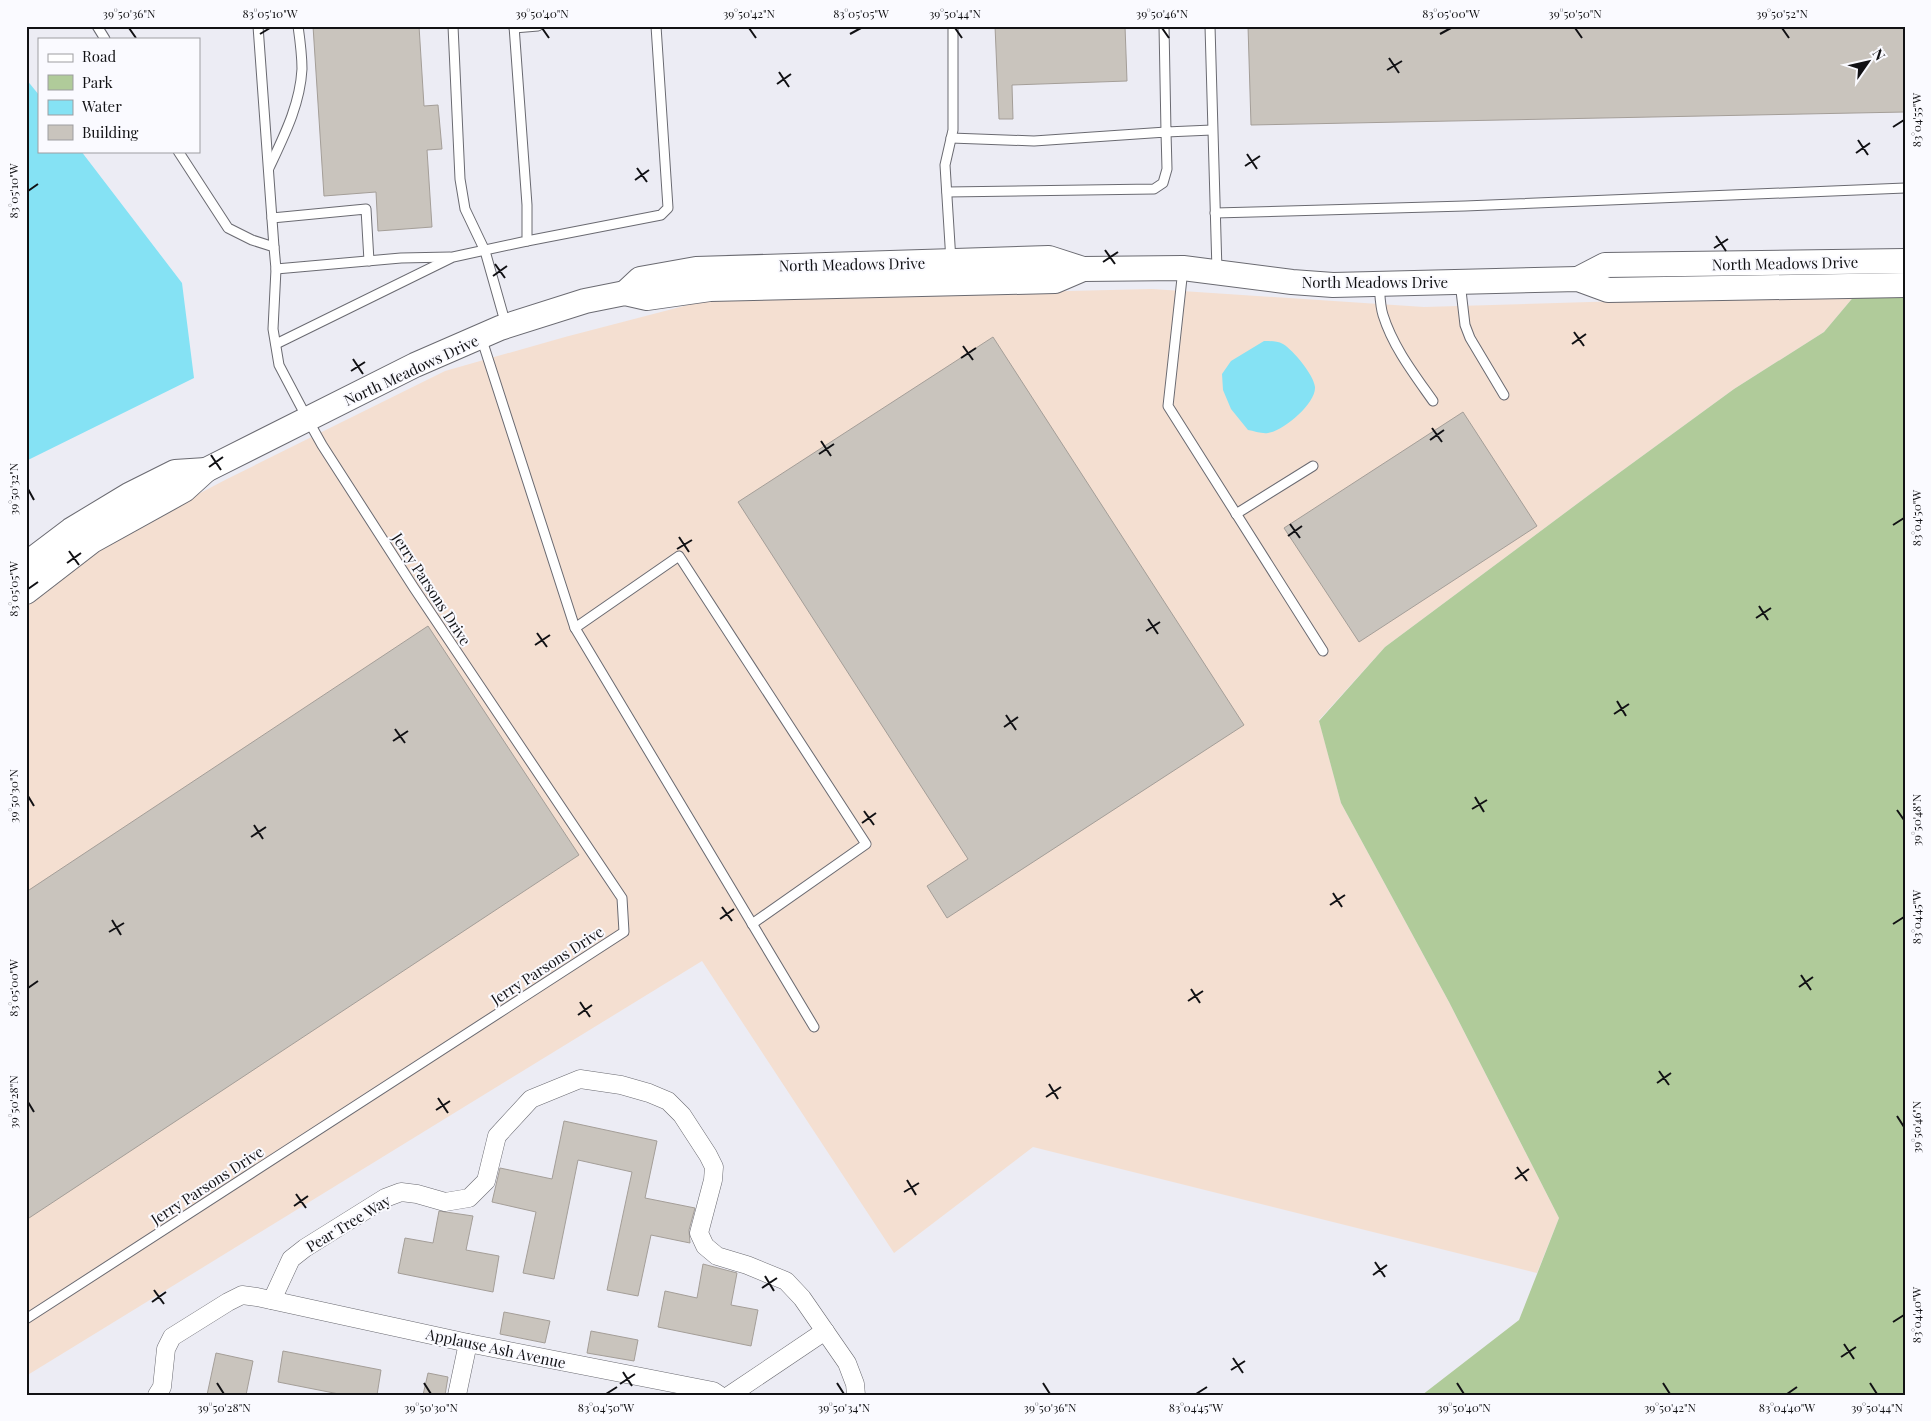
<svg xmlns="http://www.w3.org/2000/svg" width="1931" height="1421" font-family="'Playfair Display',serif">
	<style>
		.industrial { fill: #f4dfd1 }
		.green { fill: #b0cb9a }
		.water { fill: #85e2f4 }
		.building { fill: #c9c4bd; stroke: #a49e98 }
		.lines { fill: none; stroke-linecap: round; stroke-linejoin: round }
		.lane-casing { stroke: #6a6a71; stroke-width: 11 }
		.street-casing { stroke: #6a6a71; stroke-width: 19 }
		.secondary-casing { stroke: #6a6a71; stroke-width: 26 }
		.lane { stroke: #fff; stroke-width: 9 }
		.street { stroke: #fff; stroke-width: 18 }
		.secondary { stroke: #fff; stroke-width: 24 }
		.ticks { fill: none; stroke: #111114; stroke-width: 2 }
		.labels { text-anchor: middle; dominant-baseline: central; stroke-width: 4; stroke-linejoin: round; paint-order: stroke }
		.street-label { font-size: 15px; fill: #111114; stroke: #fafaff }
		.neatline { fill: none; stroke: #111114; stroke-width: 2 }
		.ticks-label { font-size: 12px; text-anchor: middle; fill: #111114 }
	</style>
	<rect width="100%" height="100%" fill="#ececf4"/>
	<polygon class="industrial" points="1152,289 1424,307 1856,294 1824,332 1734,389 1593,492 1385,647 1319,720 1341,803 1449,1002 1559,1218 1537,1273 1033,1147 894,1253 702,961 26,1376 26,607 45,590 122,534 227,479 445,371 565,337 707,300"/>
	<polygon class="green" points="1905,290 1905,1395 1422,1395 1519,1320 1559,1218 1449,1002 1341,803 1319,721 1385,647 1593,492 1734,389 1824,332 1856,294"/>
	<g class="water">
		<polygon points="26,79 39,95 39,151 81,151 182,283 194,378 26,461"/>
		<path d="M1264 341C1270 341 1277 341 1283 344 1293 350 1314 375 1315 387 1316 404 1283 431 1268 433 1262 434 1254 431 1248 430L1231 409 1223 390 1222 374 1231 361Z"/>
	</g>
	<g class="building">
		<polygon points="313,26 419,26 424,106 438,105 442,149 427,150 432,227 378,231 376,192 324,196"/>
		<polygon points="995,26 1125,26 1127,81 1012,85 1013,119 999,119"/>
		<polygon points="1248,26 1905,26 1905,112 1251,125"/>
		<polygon points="993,337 1244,725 947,918 927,886 968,859 738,502"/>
		<polygon points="1463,412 1537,526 1359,642 1284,528"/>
		<polygon points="428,626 579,855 26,1220 26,892"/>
		<polygon points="564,1121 657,1141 645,1198 695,1208 689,1230 690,1243 651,1235 638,1296 607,1290 632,1172 578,1160 554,1279 523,1273 536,1212 492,1202 500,1168 552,1179"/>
		<polygon points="439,1211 473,1216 466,1250 499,1256 493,1292 398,1273 405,1238 433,1243"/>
		<polygon points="703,1264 737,1273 731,1305 758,1310 751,1346 658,1327 665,1291 697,1298"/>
		<polygon points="504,1312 550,1321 545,1343 500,1334"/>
		<polygon points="591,1331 638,1340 634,1361 587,1353"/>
		<polygon points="283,1351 381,1370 377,1395 344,1395 278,1382"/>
		<polygon points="216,1353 253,1361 246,1395 207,1395"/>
		<polygon points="428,1373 448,1377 445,1395 423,1395"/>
	</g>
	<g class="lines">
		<defs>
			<g id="lane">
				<polyline points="97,26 105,39"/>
				<polyline points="258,26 274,247"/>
				<polyline points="453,26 460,179 465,209 485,251 506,325"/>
				<polyline points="1164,26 1166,132 1212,130"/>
				<polyline points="1210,26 1217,271"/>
				<polyline points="514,28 538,26"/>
				<path d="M269 168C284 136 300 105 302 69 302 55 300 40 298 26"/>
				<polyline points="947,192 1154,189 1163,183 1167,169 1166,132 1034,141 951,138"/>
				<polyline points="1215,213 1465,206 1905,188"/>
				<polyline points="272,218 366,209 369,261"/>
				<polyline points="527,241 661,215 668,208 656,26"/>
				<polyline points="951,261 945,165 953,130 953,26"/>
				<polyline points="276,269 401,258 450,257"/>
				<polyline points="1183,269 1168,406 1323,651"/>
				<polyline points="1460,282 1465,325 1470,338 1504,395"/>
				<path d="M1379 284C1380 294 1380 306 1383 315 1393 347 1414 374 1433 401"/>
				<polyline points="481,337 575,628 814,1027"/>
				<polyline points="276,344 453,257 527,241 527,205 514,26"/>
				<polyline points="1236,514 1313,466"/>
				<polyline points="575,628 679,556 866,844 752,924"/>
				<polyline points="26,1319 624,932 622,898 414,588 322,445 308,420 279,365 273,329 276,269 274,247 252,240 228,228 178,151"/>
			</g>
			<g id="street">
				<polyline points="272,1300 291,1259 305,1248 385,1198 401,1192 417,1194 445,1202 469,1198 486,1181 497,1136 531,1099 580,1079 621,1085 649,1093 668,1101 682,1115 708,1155 714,1167 713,1180 699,1233 705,1246 717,1256 747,1265 786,1281 802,1298 847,1363 855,1384 856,1395"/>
				<polyline points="157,1395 162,1387 166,1349 172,1337 228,1302 242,1295 257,1297 468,1343 713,1391 719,1395"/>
				<polyline points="457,1395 468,1343"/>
				<polyline points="730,1395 825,1331"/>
			</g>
			<g id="secondary">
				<polyline points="1578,279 1605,265 1905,261"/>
				<polyline points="625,293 640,279 696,269 1049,258 1083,269 1183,268 1292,282 1333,285 1578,279 1608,290 1905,285"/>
				<polyline points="26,564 71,530 129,495 175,472 206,470"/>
				<polyline points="26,592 92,541 184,490 206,470 415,365 500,328 585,301 625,293 647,298 710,289 1055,281 1083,269"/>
			</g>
		</defs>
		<use href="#lane" class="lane-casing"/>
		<use href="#street" class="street-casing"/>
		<use href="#secondary" class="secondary-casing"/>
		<use href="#lane" class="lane"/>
		<use href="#street" class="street"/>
		<use href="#secondary" class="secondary"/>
	</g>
	<path class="ticks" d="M129 28 136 38M542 28 549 38M749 28 756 38M955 28 962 38M1162 28 1169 38M1575 28 1582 38M1782 28 1789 38M260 34 270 28M850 34 861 28M1440 34 1451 28M1389 58 1399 73M1387 70 1402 61M779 72 789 87M777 84 791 74M1893 127 1904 120M1858 140 1868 155M1856 153 1870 143M1247 154 1257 169M1245 166 1260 156M637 168 647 182M635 180 649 170M28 191 38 184M1716 236 1726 251M1714 248 1728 239M1105 250 1115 264M1103 262 1118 252M495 264 505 278M493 276 507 266M1574 332 1584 346M1572 344 1586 334M963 346 973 360M961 358 976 348M353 359 363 374M351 371 365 362M1432 428 1442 442M1430 440 1444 430M821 441 831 456M819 454 834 444M211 455 221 470M209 467 223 457M28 489 34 500M1290 524 1300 538M1893 525 1904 518M1288 536 1302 526M679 537 689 552M677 549 692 540M69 551 79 565M67 563 81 553M28 589 38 582M1759 606 1768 620M1756 618 1771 608M1148 619 1158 634M1146 631 1160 622M537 633 547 647M535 645 550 635M1617 701 1626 716M1614 714 1629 704M1006 715 1016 730M1004 727 1018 717M395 729 405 743M393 741 408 731M28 796 34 806M1475 797 1484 812M1472 809 1487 800M1897 810 1904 820M864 811 874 825M862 823 876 813M254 825 263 839M251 837 266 827M1333 893 1342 907M1330 905 1345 895M722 907 732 921M720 919 734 909M112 920 121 935M1893 924 1904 917M109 932 124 923M1801 975 1811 990M1799 987 1813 977M28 988 38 981M1191 989 1200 1003M1188 1001 1203 991M580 1002 590 1017M578 1015 592 1005M1659 1071 1669 1085M1657 1083 1671 1073M1049 1084 1058 1099M1046 1097 1061 1087M438 1098 448 1113M28 1102 34 1112M436 1110 450 1101M1897 1116 1904 1127M1517 1167 1527 1181M1515 1179 1529 1169M907 1180 916 1195M904 1192 919 1183M296 1194 306 1208M294 1206 308 1196M1375 1262 1385 1277M1373 1275 1387 1265M765 1276 774 1291M762 1288 777 1278M154 1290 164 1304M152 1302 166 1292M1893 1322 1904 1315M1844 1344 1854 1359M1841 1357 1856 1347M1233 1358 1243 1373M1231 1370 1245 1361M623 1372 632 1386M217 1383 224 1394M424 1383 431 1394M837 1383 844 1394M1043 1383 1050 1394M1457 1383 1464 1394M1663 1383 1670 1394M1870 1383 1877 1394M620 1384 635 1374M606 1394 617 1387M1196 1394 1207 1387M1787 1394 1797 1387"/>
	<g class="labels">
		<g class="street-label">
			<text transform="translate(1785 263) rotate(-1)">North Meadows Drive</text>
			<text transform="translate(852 264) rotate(-1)">North Meadows Drive</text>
			<text x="1375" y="282">North Meadows Drive</text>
			<text transform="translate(411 370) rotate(-25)">North Meadows Drive</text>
			<text transform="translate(432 589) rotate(57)">Jerry Parsons Drive</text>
			<text transform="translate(547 965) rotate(-33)">Jerry Parsons Drive</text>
			<text transform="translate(207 1185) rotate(-33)">Jerry Parsons Drive</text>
			<text transform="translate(348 1223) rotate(-31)">Pear Tree Way</text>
			<text transform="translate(496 1348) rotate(12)">Applause Ash Avenue</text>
		</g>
	</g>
	<rect width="1931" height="1421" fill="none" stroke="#fafaff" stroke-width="55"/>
	<rect x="38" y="38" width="162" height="115" fill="#fafaff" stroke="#9d9da1"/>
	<rect x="48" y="54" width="25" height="8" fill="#ffffff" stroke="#9d9da1"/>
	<text x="82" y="62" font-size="15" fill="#111114">Road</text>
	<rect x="48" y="75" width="25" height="15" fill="#b0cb9a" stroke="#9d9da1"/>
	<text x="82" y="88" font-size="15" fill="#111114">Park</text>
	<rect x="48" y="100" width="25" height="15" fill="#85e2f4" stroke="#9d9da1"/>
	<text x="82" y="112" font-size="15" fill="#111114">Water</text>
	<rect x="48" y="125" width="25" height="15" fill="#c9c4bd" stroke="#9d9da1"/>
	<text x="82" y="138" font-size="15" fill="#111114">Building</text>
	<g transform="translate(1868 62) rotate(56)" stroke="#fafaff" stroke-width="4" paint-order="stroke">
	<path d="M0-4L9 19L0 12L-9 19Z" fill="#111114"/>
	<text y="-8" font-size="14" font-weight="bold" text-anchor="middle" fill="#111114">N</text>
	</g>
	<rect x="28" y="28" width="1876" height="1366" class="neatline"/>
	<g class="ticks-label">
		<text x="129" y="18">39°50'36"N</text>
		<text x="270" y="18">83°05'10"W</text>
		<text x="542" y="18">39°50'40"N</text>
		<text x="749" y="18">39°50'42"N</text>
		<text x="861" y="18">83°05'05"W</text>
		<text x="955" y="18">39°50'44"N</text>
		<text x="1162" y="18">39°50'46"N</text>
		<text x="1451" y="18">83°05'00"W</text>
		<text x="1575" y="18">39°50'50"N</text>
		<text x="1782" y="18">39°50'52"N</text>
		<text transform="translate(1917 120) rotate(-90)" y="4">83°04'55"W</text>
		<text transform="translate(14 191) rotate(-90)" y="4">83°05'10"W</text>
		<text transform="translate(14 489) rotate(-90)" y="4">39°50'32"N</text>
		<text transform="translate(1917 518) rotate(-90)" y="4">83°04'50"W</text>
		<text transform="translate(14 589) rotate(-90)" y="4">83°05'05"W</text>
		<text transform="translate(14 796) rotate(-90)" y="4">39°50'30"N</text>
		<text transform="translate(1917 820) rotate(-90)" y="4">39°50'48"N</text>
		<text transform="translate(1917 917) rotate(-90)" y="4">83°04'45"W</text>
		<text transform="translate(14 988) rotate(-90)" y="4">83°05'00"W</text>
		<text transform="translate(14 1102) rotate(-90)" y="4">39°50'28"N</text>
		<text transform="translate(1917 1127) rotate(-90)" y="4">39°50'46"N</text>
		<text transform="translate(1917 1315) rotate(-90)" y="4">83°04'40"W</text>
		<text x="224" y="1412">39°50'28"N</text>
		<text x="431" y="1412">39°50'30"N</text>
		<text x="606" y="1412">83°04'50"W</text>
		<text x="844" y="1412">39°50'34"N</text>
		<text x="1050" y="1412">39°50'36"N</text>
		<text x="1196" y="1412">83°04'45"W</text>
		<text x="1464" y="1412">39°50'40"N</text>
		<text x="1670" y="1412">39°50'42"N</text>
		<text x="1787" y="1412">83°04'40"W</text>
		<text x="1877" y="1412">39°50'44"N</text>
	</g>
</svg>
